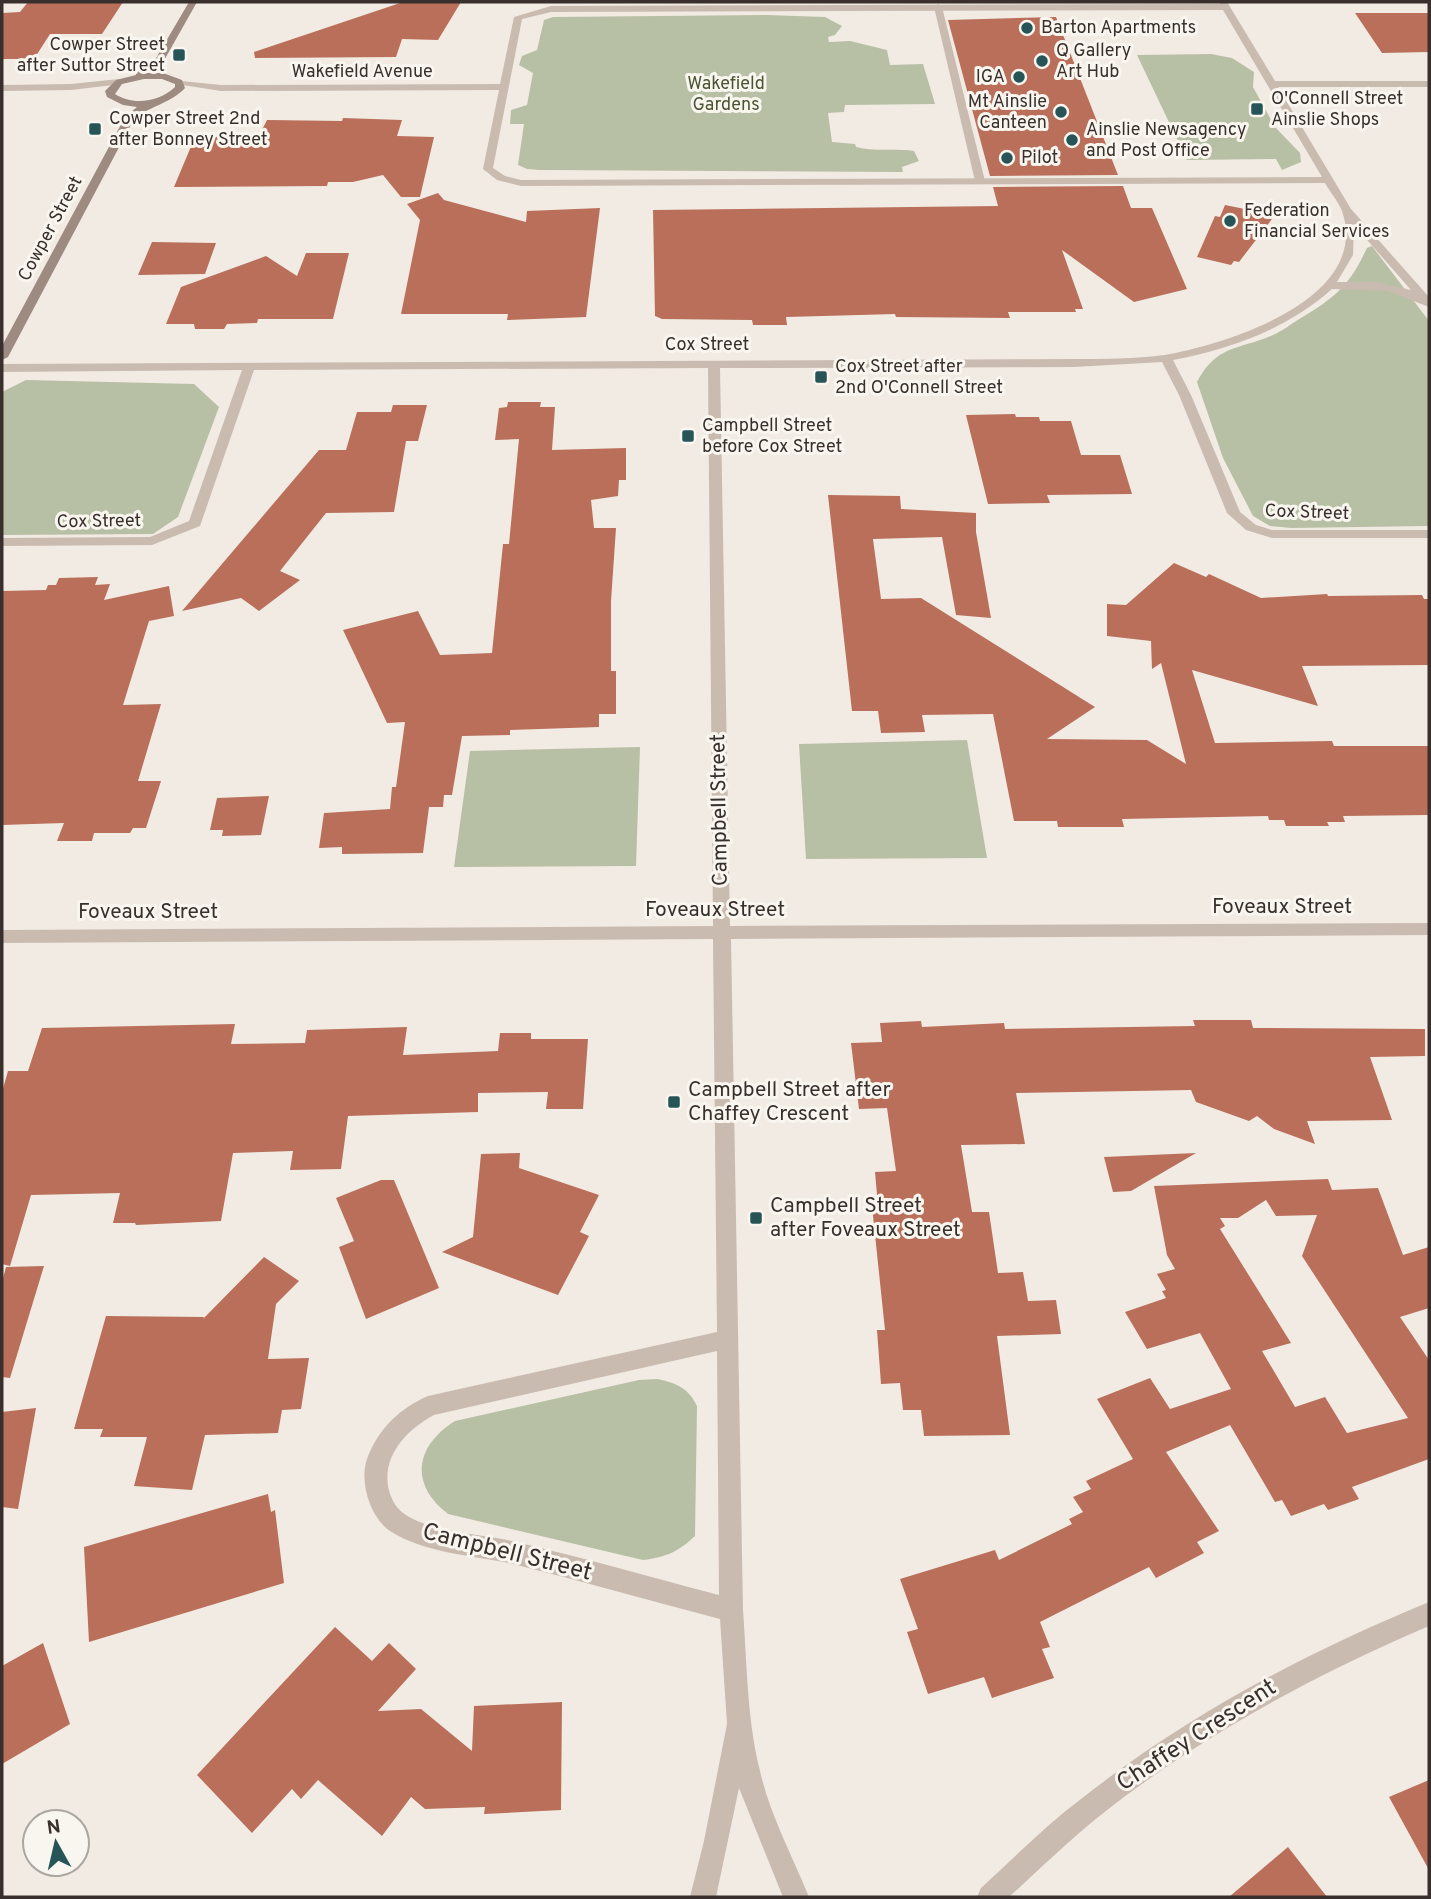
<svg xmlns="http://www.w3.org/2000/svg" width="1431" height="1899" font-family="Overpass,sans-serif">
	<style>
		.green { fill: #b7c0a4 }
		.building { fill: #b96f5a; fill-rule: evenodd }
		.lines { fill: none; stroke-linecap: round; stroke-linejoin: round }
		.lane { fill: #c9bbb0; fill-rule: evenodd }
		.street { fill: #c9bbb0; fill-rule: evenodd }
		.secondary { fill: #9d8b81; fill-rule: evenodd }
		.poi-dot { fill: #265457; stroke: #f9f5ef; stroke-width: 2.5 }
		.labels { text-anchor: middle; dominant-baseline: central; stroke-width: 6; stroke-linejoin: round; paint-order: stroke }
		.far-poi-label { font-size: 18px; fill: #39302d; stroke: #f9f5ef; text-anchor: start }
		.far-street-label { font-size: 18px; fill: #39302d; stroke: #f9f5ef }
		.far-park-label { font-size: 18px; fill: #495533; stroke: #f9f5ef }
		.street-label { font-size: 21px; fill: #39302d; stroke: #f9f5ef }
		.poi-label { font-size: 21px; fill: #39302d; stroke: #f9f5ef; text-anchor: start }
		.near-street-label { font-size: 24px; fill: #39302d; stroke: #f9f5ef }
	</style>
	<rect width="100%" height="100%" fill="#f2ebe3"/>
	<g class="green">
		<path d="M767 15 825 17 842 26 835 35 828 37 829 42 850 41 887 50 890 65 923 64 935 104 845 105 844 112 828 113 832 142 855 144 856 147C874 152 895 148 914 151L919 161 902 167 903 172 539 170 527 169 518 165 524 124H510L511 110 527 105 533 73 519 65 522 56 537 50 544 20 553 17Z"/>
		<polygon points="1211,54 1232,58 1254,72 1253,87 1275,127 1300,153 1301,162 1282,170 1276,159 1187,160 1137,55"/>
		<path d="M1372 246 1429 321V526L1291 528 1270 526 1253 516 1223 458 1197 382C1217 344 1239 350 1273 335 1283 331 1292 323 1301 318 1337 296 1349 286 1367 248Z"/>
		<polygon points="26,380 194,384 219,407 178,517 153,534 2,535 2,392"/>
		<polygon points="967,740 987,858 806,859 799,744"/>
		<polygon points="640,747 636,866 454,867 470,751"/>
		<path d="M658 1379C678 1384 688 1388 697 1406L695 1536C678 1552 666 1557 643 1560L448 1514C409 1484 415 1446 455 1421L639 1380Z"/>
	</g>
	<g class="building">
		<polygon points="28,2 123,2 102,34 50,34 34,59 2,59 2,13 20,12"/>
		<polygon points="403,2 461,2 438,40 402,39 396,57 255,58 254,52"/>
		<polygon points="1355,13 1429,13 1429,52 1382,53"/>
		<polygon points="1056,17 1118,175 990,176 948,20"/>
		<polygon points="343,118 402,120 397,136 434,137 420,197 401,197 383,175 353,182 328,182 327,186 174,187 195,137 259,136 267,120 342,121"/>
		<polygon points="1123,186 1131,208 1152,208 1187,289 1134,302 1062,250 1083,309 1075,309 1076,312 1008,312 1010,318 896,317 895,314 786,317 787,325 753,325 752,320 662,319 655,316 653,210 998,206 993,187"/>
		<polygon points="438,193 444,200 526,222 527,211 600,208 586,317 507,320 508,314 401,314 420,220 407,204"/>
		<polygon points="1225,205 1275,215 1239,262 1234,261 1231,265 1197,257 1215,216 1220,217"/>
		<polygon points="152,242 216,243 205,274 138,275"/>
		<polygon points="306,253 349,253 333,319 258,319 257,323 227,324 224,329 195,329 194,324 166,324 181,287 266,256 297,276"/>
		<polygon points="508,402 541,402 540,407 555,407 552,450 626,448 626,480 619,480 618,496 591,500 594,528 616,528 611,601 611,671 616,671 616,714 599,714 599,727 510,730 510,735 462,736 452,795 444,795 443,807 429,807 423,853 342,854 342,847 319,848 324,813 390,809 392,787 396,787 405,722 387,723 343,630 418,611 440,655 492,653 503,544 509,544 519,439 495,440 499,408 507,407"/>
		<polygon points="393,405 427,405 418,441 406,441 394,512 326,513 280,571 300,580 259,611 241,598 182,611 319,450 346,450 357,412 391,412"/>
		<polygon points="1015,414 1016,417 1039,417 1040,421 1071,421 1081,455 1120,455 1132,494 1047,495 1050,503 988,504 966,415"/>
		<polygon points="828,495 900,496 901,509 976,513 976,532 991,618 956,615 942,537 873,539 881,599 921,598 1095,707 1047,739 1147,740 1186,764 1161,663 1152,669 1151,641 1107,636 1107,604 1126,605 1174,563 1206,577 1209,574 1261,598 1327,594 1328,596 1422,595 1424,599 1429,599 1429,665 1302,666 1318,706 1192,670 1215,743 1332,741 1334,746 1429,746 1429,815 1343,816 1345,822 1327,822 1329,826 1286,826 1284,820 1269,820 1268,816 1122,819 1124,827 1058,827 1057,821 1014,821 993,714 922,715 925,732 881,733 878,711 852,711"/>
		<polygon points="98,577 95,585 110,584 104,600 169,586 174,616 149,621 123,705 161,704 138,781 161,781 146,828 133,828 130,833 94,833 92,841 57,841 64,823 2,825 2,591 46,590 48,585 56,585 59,578"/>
		<polygon points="269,796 261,835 222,836 223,830 210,830 217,798"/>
		<polygon points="1193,1020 1251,1020 1253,1028 1425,1029 1425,1056 1370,1057 1392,1120 1307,1121 1315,1144 1274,1129 1257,1116 1249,1121 1196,1102 1191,1090 1016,1093 1025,1144 961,1145 972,1212 989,1212 998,1273 1023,1272 1028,1301 1056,1300 1061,1334 997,1336 1010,1435 924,1436 921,1410 903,1410 900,1383 881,1384 877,1330 885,1330 872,1206 878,1206 875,1172 896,1171 887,1108 859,1109 851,1043 882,1042 880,1023 921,1021 922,1027 1004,1023 1005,1029 1195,1026"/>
		<polygon points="235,1024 231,1044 305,1043 307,1030 407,1027 403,1055 498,1051 500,1033 531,1033 531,1039 588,1039 583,1109 546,1109 548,1092 478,1093 478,1112 348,1116 341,1169 290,1170 293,1151 233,1153 221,1221 136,1225 135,1223 113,1223 120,1193 31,1195 10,1266 2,1264 2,1092 8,1071 28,1071 42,1028"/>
		<polygon points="520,1153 519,1168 599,1195 580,1232 589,1236 558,1295 442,1252 473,1237 481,1154"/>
		<polygon points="1196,1153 1131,1191 1113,1192 1104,1157"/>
		<path d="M1328 1179 1332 1190 1378 1188 1403 1255 1429 1247V1308L1400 1317 1429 1360V1459L1352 1487 1359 1499 1328 1510 1324 1504 1291 1516 1282 1500 1275 1502 1230 1425 1166 1452 1219 1531 1197 1542 1204 1553 1156 1578 1149 1567 1040 1622 1050 1647 1042 1649 1054 1678 992 1698 984 1677 928 1694 907 1632 918 1629 900 1579 995 1550 999 1560 1072 1524 1069 1519 1083 1512 1073 1497 1091 1489 1086 1481 1133 1459 1097 1399 1150 1378 1170 1409 1231 1389 1200 1333 1147 1349 1125 1312 1166 1298 1162 1291 1166 1290 1157 1274 1175 1269 1167 1255 1154 1186ZM1266 1200 1276 1216 1317 1215 1302 1256 1408 1418 1347 1433 1325 1397 1295 1407 1262 1351 1291 1343 1220 1229 1225 1226 1220 1218H1238Z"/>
		<polygon points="381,1180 394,1180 439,1288 366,1319 339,1247 354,1241 336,1198"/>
		<polygon points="264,1257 299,1281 276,1304 268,1359 309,1358 301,1409 282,1410 278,1433 205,1435 192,1490 134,1486 147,1437 100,1437 103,1429 74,1429 106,1316 204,1317 203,1319"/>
		<polygon points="44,1266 10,1378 2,1377 2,1282 6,1267"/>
		<polygon points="36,1408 18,1509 2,1507 2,1412"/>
		<polygon points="268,1494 271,1512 275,1510 284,1583 89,1642 84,1547"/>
		<polygon points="335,1627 372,1661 389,1643 416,1669 378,1711 421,1709 472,1751 474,1706 562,1702 561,1810 484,1814 485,1807 425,1809 411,1797 382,1836 318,1780 301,1799 292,1789 252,1833 197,1775"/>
		<polygon points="43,1643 70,1724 2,1764 2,1666"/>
		<polygon points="1429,1780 1429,1870 1389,1797"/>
		<polygon points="1288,1847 1327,1897 1229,1897"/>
	</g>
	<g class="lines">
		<polygon class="lane" points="938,4 942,7 985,181 980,184 975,181 934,7"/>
		<g class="street">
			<path d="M1219 2H1227L1275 81H1429V87H1278L1351 209 1429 297V307L1388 291 1332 289C1287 329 1231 349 1173 360L1191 395 1240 512 1256 525 1272 530H1429V538H1272L1246 530 1227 513 1179 395 1162 362 1074 367 720 368 730 926 1429 923V935L731 939 743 1610C747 1664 747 1719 760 1771 770 1815 792 1855 809 1897H783L739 1788 716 1897H690L704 1841 727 1724 720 1619C651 1601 582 1581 513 1564 473 1555 426 1554 390 1531 370 1518 359 1481 367 1459 378 1429 400 1408 428 1396L717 1332 713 939 2 943V930L713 926 708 368 254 370 200 526 152 545 2 546V538L150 537 189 521 242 370 2 372V364L1074 359C1104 359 1135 359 1165 355 1227 344 1372 299 1342 211 1338 201 1330 192 1325 183L521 186 497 180 483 169 499 90 221 91 176 84 181 81 221 85 500 84 514 17 551 6 1220 4ZM1223 10 1322 177 521 180 505 176 493 168 522 19 551 12ZM1354 225 1411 290 1376 282H1337L1353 255ZM717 1351 719 1595C650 1577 581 1557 512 1541 481 1534 429 1532 403 1513 395 1507 390 1497 388 1486 383 1454 408 1429 434 1415Z"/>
			<polygon points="119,79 122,80 122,84 71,90 2,91 2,85 71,84"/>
			<path d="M1429 1602V1626C1312 1676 1197 1738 1097 1818 1066 1843 1038 1871 1009 1897H977L981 1888C1014 1858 1045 1826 1081 1799 1186 1716 1305 1653 1429 1602Z"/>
		</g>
		<path class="secondary" d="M189 2H197L162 64 144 73H163L182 80 185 88C171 103 152 105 134 119L8 357 2 360V346L125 117 137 107 123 105 107 97 105 91 116 80 136 75 135 71 155 60ZM144 79H162L175 84V87C159 102 133 106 115 94L122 84Z"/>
	</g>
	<g class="poi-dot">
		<circle cx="1027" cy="28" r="7"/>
		<rect x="172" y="48" width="14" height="14" rx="3.5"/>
		<circle cx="1042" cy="61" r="7"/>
		<circle cx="1019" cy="77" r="7"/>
		<rect x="1250" y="102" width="14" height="14" rx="3.5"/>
		<circle cx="1061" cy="112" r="7"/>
		<rect x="88" y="122" width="14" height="14" rx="3.5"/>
		<circle cx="1072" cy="140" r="7"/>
		<circle cx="1007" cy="158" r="7"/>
		<circle cx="1230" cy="221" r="7"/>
		<rect x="814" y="370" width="14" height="14" rx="3.5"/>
		<rect x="681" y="429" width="14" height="14" rx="3.5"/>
		<rect x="667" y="1095" width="14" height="14" rx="3.5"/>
		<rect x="749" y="1211" width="14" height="14" rx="3.5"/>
	</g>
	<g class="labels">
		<g class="far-poi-label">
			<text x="1041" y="28">Barton Apartments</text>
			<text x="165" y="45" text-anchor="end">Cowper Street<tspan x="165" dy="21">after Suttor Street</tspan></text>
			<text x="1056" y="51">Q Gallery<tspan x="1056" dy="21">Art Hub</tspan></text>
			<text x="1005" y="77" text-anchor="end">IGA</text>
			<text x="1271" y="99">O'Connell Street<tspan x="1271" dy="21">Ainslie Shops</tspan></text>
			<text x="1047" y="102" text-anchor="end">Mt Ainslie<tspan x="1047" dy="21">Canteen</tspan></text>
			<text x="109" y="119">Cowper Street 2nd<tspan x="109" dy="21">after Bonney Street</tspan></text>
			<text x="1086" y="130">Ainslie Newsagency<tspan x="1086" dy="21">and Post Office</tspan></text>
			<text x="1021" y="158">Pilot</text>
			<text x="1244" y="211">Federation<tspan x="1244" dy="21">Financial Services</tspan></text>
			<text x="835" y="367">Cox Street after<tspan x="835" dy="21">2nd O'Connell Street</tspan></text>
			<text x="702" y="426">Campbell Street<tspan x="702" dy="21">before Cox Street</tspan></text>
		</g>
		<g class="far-street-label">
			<text x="362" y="72">Wakefield Avenue</text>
			<text transform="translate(51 229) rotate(-62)">Cowper Street</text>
			<text x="707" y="345">Cox Street</text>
			<text transform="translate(1307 513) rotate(2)">Cox Street</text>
			<text transform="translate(99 522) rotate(-1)">Cox Street</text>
		</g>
		<g class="far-park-label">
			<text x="726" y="84">Wakefield<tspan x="726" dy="21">Gardens</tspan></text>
		</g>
		<g class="street-label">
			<text transform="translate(720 810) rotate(-91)">Campbell Street</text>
			<text x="1282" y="907">Foveaux Street</text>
			<text x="715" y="910">Foveaux Street</text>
			<text x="148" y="912">Foveaux Street</text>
		</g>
		<g class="poi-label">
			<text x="688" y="1090">Campbell Street after<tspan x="688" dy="24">Chaffey Crescent</tspan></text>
			<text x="770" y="1206">Campbell Street<tspan x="770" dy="24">after Foveaux Street</tspan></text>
		</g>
		<g class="near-street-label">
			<text transform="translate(507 1553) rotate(14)">Campbell Street</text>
			<text transform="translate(1197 1736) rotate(-33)">Chaffey Crescent</text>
		</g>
	</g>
	<rect width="1431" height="1899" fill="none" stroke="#39302d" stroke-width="7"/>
	<g transform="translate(56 1843) rotate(352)"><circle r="33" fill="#f9f5ef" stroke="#aca6a1" stroke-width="2"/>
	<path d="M0-5L12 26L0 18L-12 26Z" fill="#265457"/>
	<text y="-10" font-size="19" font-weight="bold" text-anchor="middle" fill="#39302d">N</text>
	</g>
</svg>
